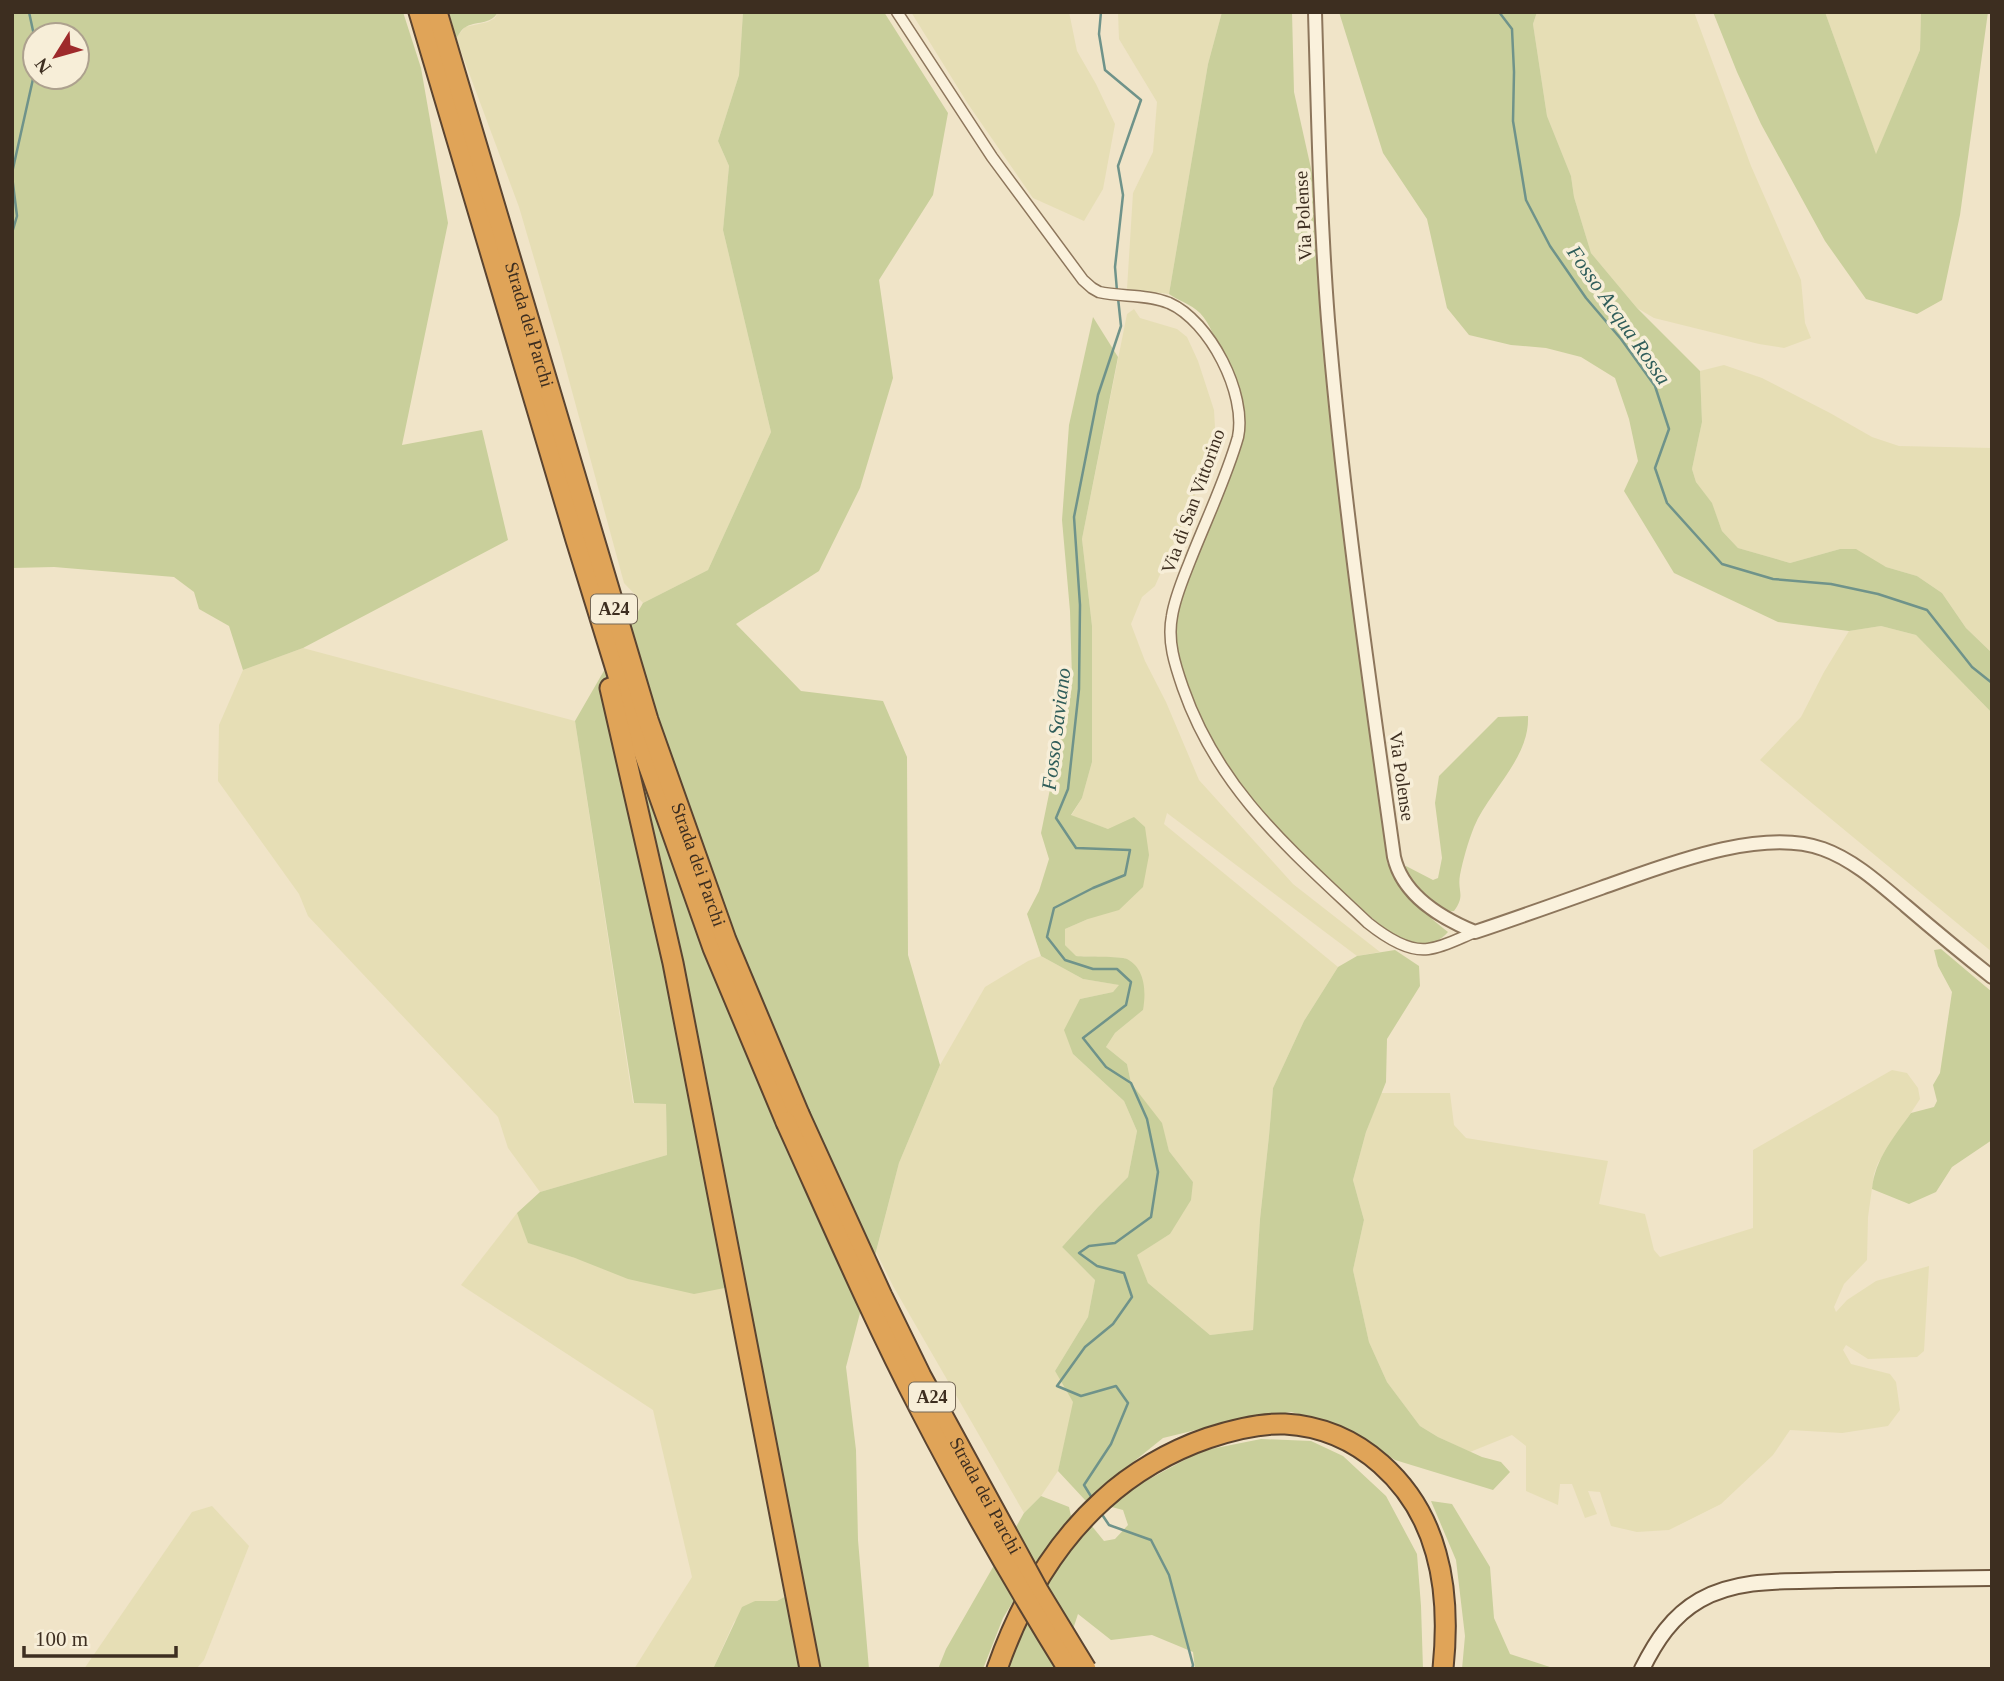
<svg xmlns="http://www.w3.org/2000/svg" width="2004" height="1681" font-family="Georgia,serif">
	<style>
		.farmland { fill: #e6deb5 }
		.green { fill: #c9cf9b; fill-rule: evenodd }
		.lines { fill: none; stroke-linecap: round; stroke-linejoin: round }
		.stream { stroke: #6f938a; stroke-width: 2.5 }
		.minor-casing { stroke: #8d765c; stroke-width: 13 }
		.tertiary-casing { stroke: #8d765c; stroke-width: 16 }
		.secondary-casing { stroke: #6f573f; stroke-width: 18 }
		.motorway-casing { stroke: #5b4430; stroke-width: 23 }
		.minor { stroke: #faf1dc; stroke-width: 10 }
		.tertiary { stroke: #faf1dc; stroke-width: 12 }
		.secondary { stroke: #faf1dc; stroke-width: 14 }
		.motorway { stroke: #e0a458; stroke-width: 19 }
		.motorway-bridge-casing { stroke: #5b4430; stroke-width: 23; stroke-linecap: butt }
		.motorway-bridge { stroke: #e0a458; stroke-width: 19 }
		.labels { text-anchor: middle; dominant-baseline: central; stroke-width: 7; stroke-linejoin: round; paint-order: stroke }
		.shield { fill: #f7eed8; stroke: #756857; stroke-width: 2 }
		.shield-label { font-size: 18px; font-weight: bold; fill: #3d2e20 }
		.street-label { font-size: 19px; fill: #3d2e20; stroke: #f7eed8 }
		.water-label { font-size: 21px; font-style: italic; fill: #2f5d5a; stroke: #f7eed8 }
	</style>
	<rect width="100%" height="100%" fill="#f0e4c8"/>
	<g class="farmland">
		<polygon points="498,12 743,12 739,75 718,141 729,166 723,230 771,432 708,570 643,603 624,583 560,347 519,207 456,38 465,27 488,22 495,18"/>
		<polygon points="911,12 1069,12 1077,51 1096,84 1115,124 1103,189 1084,221 1033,198 968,104"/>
		<polygon points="1118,12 1222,12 1208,64 1169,294 1127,289 1133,193 1153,152 1157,102 1119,39"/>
		<polygon points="1537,12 1694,12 1751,166 1801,280 1805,323 1811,338 1784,348 1759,344 1654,318 1637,308 1591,253 1574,197 1571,176 1547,116 1533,24"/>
		<polygon points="1825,12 1921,12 1920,50 1876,155"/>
		<polygon points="1134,309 1140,318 1177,329 1187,337 1198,361 1214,410 1215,428 1213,454 1155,586 1142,597 1131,624 1145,661 1166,702 1199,780 1293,884 1380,952 1357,956 1167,813 1164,824 1338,967 1304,1021 1273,1088 1269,1136 1260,1219 1253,1330 1210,1335 1148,1283 1136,1255 1170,1234 1193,1182 1169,1151 1161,1123 1131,1083 1127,1064 1106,1047 1115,1033 1143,1010 1125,958 1075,956 1065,945 1065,929 1088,919 1108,829 1071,816 1082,798 1092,762 1092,626 1082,539 1127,314"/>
		<polygon points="1724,365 1762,378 1830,413 1872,437 1899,446 1992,448 1992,653 1966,628 1942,593 1917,576 1886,567 1840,549 1790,563 1738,548 1722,531 1712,504 1696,482 1692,469 1702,422 1700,371"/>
		<polygon points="1881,626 1916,635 1992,713 1992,952 1760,760 1801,717 1824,672 1849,631"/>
		<polygon points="303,648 575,721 633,1103 666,1104 667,1155 540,1192 508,1148 498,1117 308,916 299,894 218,781 219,725 243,670"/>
		<polygon points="1041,956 1083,979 1120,985 1113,992 1080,999 1073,1054 1124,1101 1137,1131 1128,1177 1098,1207 1062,1247 1095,1280 1088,1317 1055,1371 1074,1402 1058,1471 1041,1496 1024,1513 893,1286 876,1252 899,1163 940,1065 985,987 1028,961"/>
		<polygon points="1892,1070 1907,1073 1918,1088 1920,1099 1878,1163 1874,1174 1868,1217 1867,1260 1844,1284 1834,1307 1836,1312 1847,1300 1876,1281 1929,1266 1924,1351 1917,1357 1868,1359 1846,1345 1843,1350 1851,1364 1890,1374 1896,1382 1900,1410 1888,1426 1842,1433 1790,1430 1773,1455 1721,1504 1669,1530 1637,1532 1611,1526 1600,1492 1588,1491 1597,1514 1585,1518 1572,1484 1560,1484 1558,1505 1526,1491 1526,1446 1512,1435 1470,1452 1438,1437 1420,1426 1387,1382 1369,1342 1353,1270 1364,1220 1353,1180 1366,1132 1381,1093 1450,1093 1454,1125 1466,1138 1608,1161 1599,1204 1645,1214 1654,1250 1660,1257 1753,1228 1753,1150"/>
		<polygon points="517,1213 529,1243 575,1258 729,1289 788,1595 777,1601 755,1601 734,1622 713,1669 634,1669 692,1577 653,1410 461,1285"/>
		<polygon points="212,1506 249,1546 204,1660 196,1669 84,1669 192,1512"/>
	</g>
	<g class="green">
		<path d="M12 12H403L421 68 448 223 402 445 482 430 508 540 303 648 243 670 229 626 199 609 194 592 174 577 54 567 12 568ZM35 35H77V77H35Z"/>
		<path d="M449 12H498C490 26 476 20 464 28 461 30 459 35 456 38Z"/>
		<path d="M743 12H884L948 113 933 195 879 280 893 378 860 488 819 571 736 624 801 691 883 701 907 757 908 955 940 1065 899 1163 846 1367 856 1450 858 1540 869 1669H816C796 1540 769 1412 745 1284L694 1294 628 1279 575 1258 528 1243 517 1213 540 1192 667 1155 666 1104 634 1103 575 721 643 603 708 570 771 432 723 230 729 166 718 141 739 75Z"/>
		<path d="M1222 12H1292L1294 92 1316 191 1359 643 1387 862C1400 892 1423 912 1448 932 1421 963 1381 927 1359 906 1284 837 1223 786 1188 687 1182 669 1174 651 1175 631 1175 610 1184 589 1192 570 1202 543 1212 517 1223 491 1231 469 1246 438 1244 415 1242 393 1232 374 1223 355 1216 342 1210 323 1200 313 1191 304 1179 301 1169 294L1208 64Z"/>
		<polygon points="1339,12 1537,12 1533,24 1547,116 1571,176 1574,197 1591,253 1637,308 1700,371 1702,422 1692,469 1696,482 1712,503 1722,531 1738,548 1790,563 1840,549 1856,549 1886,567 1917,576 1942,593 1966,628 1992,653 1992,713 1916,635 1881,626 1849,631 1778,622 1674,573 1624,491 1638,461 1629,419 1615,378 1581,357 1546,348 1511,345 1469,335 1447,308 1427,219 1383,153"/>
		<polygon points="1713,12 1825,12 1876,154 1920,50 1921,12 1988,12 1960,215 1942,300 1917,314 1866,299 1825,241 1761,124 1737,72"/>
		<path d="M1093 317 1118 357 1082 539 1092 626V762L1082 798 1071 815 1108 829 1134 817 1145 827 1149 855 1143 887 1119 910 1088 919 1065 929V945L1076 956C1086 957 1120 956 1127 959 1146 969 1146 993 1143 1010L1115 1033 1106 1047 1127 1064 1131 1083 1162 1123 1169 1151 1193 1182 1191 1200 1170 1234 1137 1255 1148 1283 1210 1335 1253 1330 1260 1219 1269 1136 1273 1088 1304 1021 1338 967 1357 956 1395 950 1419 966 1420 986 1387 1039 1386 1082 1366 1132 1353 1180 1364 1220 1353 1270 1369 1342 1387 1382 1420 1426 1438 1437 1482 1457 1501 1462 1510 1472 1493 1490 1395 1460 1336 1424 1291 1412 1233 1421 1163 1438 1127 1467 1142 1483 1201 1451 1261 1439 1311 1441 1343 1456 1386 1496 1417 1554 1421 1606 1423 1669H1195L1193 1652 1152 1635 1111 1640 1078 1614 1060 1669H1007L1021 1627 1057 1565 1091 1525 1104 1541 1115 1539 1128 1525 1123 1510 1085 1500 1058 1471 1073 1402 1055 1371 1088 1317 1095 1280 1062 1247 1098 1207 1128 1177 1137 1131 1124 1101 1073 1054 1064 1030 1080 999 1113 992 1119 985 1083 979 1041 956 1027 914 1039 891 1049 859 1041 833 1057 755 1061 726 1072 678 1070 611 1062 520 1069 425Z"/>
		<path d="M1528 716C1530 758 1489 791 1474 827 1468 842 1463 860 1460 875 1457 892 1466 895 1454 911L1442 912 1409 884 1401 870 1406 866 1433 880 1438 878 1442 858 1435 803 1439 776 1498 717Z"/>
		<path d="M1941 949 1992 992V1140L1952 1167 1936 1192 1909 1204 1872 1189C1875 1159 1894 1137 1911 1113L1934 1107 1937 1101 1933 1085 1940 1073 1952 992 1938 966 1934 950Z"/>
		<polygon points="1041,1496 1069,1507 1071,1516 1038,1561 1003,1618 983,1669 938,1669 946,1649 1024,1513"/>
		<polygon points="1431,1501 1452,1504 1490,1567 1494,1618 1510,1654 1556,1669 1462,1669 1465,1636 1456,1560"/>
		<polygon points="788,1595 803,1669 713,1669 742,1607 755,1601 777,1601"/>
	</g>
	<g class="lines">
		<g class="stream">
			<polyline points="29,12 35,40"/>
			<polyline points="1101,12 1099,34 1105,70 1141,100 1118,166 1123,195 1115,267 1117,291"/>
			<polyline points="1499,12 1512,29 1514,72 1513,121 1526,200 1550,246 1586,298 1621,339 1655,386 1669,429 1655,468 1667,503 1722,564 1773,579 1831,584 1878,594 1927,610 1972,667 1992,683"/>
			<polyline points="12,173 35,70"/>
			<polyline points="12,176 17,216 12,233"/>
			<polyline points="1092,1498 1084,1485 1111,1444 1128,1403 1116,1386 1081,1396 1057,1386 1085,1347 1113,1324 1132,1297 1124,1273 1097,1266 1079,1253 1089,1246 1115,1243 1151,1217 1158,1172 1147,1119 1131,1083 1106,1067 1083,1038 1126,1005 1131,982 1117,969 1093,969 1065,960 1047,937 1054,908 1093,888 1125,875 1130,850 1076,848 1056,818 1068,789 1079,689 1080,605 1074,517 1098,395 1121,326 1118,298"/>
			<polyline points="1101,1513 1109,1525 1151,1540 1169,1575 1193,1665 1192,1669"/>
		</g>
		<defs>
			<path id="minor" d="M897 12 992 157 1083 280 1092 288 1099 292C1121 297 1147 294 1169 303 1210 321 1247 394 1238 437 1226 479 1206 520 1190 561 1183 579 1175 597 1172 616 1167 641 1175 665 1183 688 1219 791 1291 850 1368 923 1383 935 1407 952 1428 949 1444 947 1460 938 1475 932"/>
			<path id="tertiary" d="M1315 12C1318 115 1320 217 1328 320 1343 500 1369 679 1394 857 1403 896 1441 918 1475 932 1517 918 1559 903 1601 888 1661 867 1760 826 1823 849 1854 860 1881 885 1906 906 1934 930 1963 954 1992 977"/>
			<path id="secondary" d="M1642 1669C1656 1641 1672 1616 1700 1600 1740 1577 1791 1582 1836 1580 1888 1579 1940 1579 1992 1578"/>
			<g id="motorway">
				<polyline points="419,12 576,540 627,705 713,948 786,1122"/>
				<path id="s1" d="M437 12 648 720 726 940 799 1114"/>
				<polyline points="610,688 673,963 810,1669"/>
				<path d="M997 1669C1019 1606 1053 1545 1103 1500 1132 1473 1170 1451 1208 1438 1232 1430 1259 1423 1285 1424 1359 1428 1417 1484 1436 1553 1447 1591 1447 1630 1443 1669"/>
			</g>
		</defs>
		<use href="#minor" class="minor-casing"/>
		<use href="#tertiary" class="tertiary-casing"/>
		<use href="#secondary" class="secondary-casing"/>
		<use href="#motorway" class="motorway-casing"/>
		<use href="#minor" class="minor"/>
		<use href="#tertiary" class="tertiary"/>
		<use href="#secondary" class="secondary"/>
		<use href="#motorway" class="motorway"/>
		<defs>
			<g id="motorway-bridge">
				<path id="s2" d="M799 1114 882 1296 921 1376 1039 1592 1086 1669"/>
				<path d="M786 1122C830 1219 872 1317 921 1411 966 1498 1016 1585 1068 1669"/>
			</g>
		</defs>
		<use href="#motorway-bridge" class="motorway-bridge-casing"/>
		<use href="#motorway-bridge" class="motorway-bridge"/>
	</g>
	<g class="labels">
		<g class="shield">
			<rect x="591" y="594.5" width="46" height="29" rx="5"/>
			<rect x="909" y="1382.5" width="46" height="29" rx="5"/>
		</g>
		<g class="shield-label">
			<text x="614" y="609">A24</text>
			<text x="932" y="1397">A24</text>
		</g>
		<g class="street-label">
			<text transform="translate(1303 216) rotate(-93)">Via Polense</text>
			<text stroke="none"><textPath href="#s1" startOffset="326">Strada dei Parchi</textPath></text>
			<text transform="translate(1193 501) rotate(-70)">Via di San Vittorino</text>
			<text transform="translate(1402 776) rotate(82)">Via Polense</text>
			<text stroke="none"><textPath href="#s1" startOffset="892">Strada dei Parchi</textPath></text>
			<text stroke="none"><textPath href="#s2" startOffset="425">Strada dei Parchi</textPath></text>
		</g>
		<g class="water-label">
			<text transform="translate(1619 315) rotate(55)">Fosso Acqua Rossa</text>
			<text transform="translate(1056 729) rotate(-83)">Fosso Saviano</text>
		</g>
	</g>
	<rect width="2004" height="1681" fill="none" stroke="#3d2e20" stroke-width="28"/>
	<g transform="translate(56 56) rotate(233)"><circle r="33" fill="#f7eed8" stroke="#ada18e" stroke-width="2"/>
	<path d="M0-5L12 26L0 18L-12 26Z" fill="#9e2a2b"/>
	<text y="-10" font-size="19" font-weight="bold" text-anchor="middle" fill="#3d2e20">N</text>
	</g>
	<path d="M24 1646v10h152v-10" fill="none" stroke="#3d2e20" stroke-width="3.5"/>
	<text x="35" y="1646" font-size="21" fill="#3d2e20" stroke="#f7eed8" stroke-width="5" paint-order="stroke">100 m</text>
</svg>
